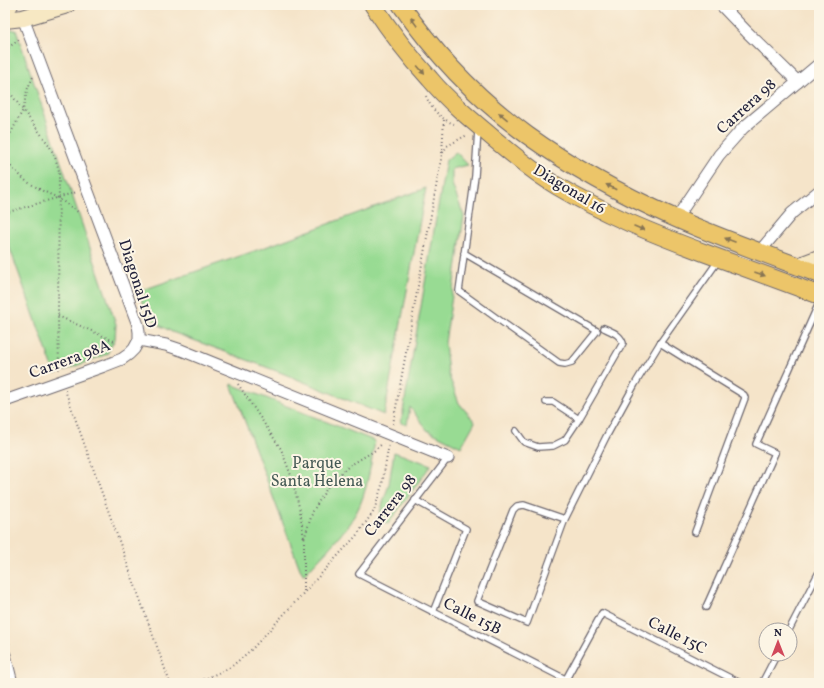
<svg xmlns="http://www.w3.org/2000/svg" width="824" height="688" font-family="Vollkorn,serif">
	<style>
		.green { fill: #98db93; stroke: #5d7e67 }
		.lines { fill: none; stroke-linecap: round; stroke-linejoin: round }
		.lane-casing { stroke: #6c666d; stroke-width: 8 }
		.street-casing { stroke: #6c666d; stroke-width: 13 }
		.secondary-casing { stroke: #6c666d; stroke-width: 18 }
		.primary-casing { stroke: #6c666d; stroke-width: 19 }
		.path { stroke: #6c666d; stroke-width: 2; stroke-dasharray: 1 3; stroke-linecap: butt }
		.lane { stroke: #fff; stroke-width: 5.5 }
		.street { stroke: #fff; stroke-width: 11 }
		.secondary { stroke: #f7e8c3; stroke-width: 16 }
		.primary { stroke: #ecc569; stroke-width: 17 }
		.oneway { fill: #877452 }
		.labels { text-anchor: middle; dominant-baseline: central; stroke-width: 4; stroke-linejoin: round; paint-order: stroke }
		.street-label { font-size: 16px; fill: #22223b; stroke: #fcf5e5 }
		.park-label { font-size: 16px; fill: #455a55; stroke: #fcf5e5 }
	</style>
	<rect width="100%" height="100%" fill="#fcf5e5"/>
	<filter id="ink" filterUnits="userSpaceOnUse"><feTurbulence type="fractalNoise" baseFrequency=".025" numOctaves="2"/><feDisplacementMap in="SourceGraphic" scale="8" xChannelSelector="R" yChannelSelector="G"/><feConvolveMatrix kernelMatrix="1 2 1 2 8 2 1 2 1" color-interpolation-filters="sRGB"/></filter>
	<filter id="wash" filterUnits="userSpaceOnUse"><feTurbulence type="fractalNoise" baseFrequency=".012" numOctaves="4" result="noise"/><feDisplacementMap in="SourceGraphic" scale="16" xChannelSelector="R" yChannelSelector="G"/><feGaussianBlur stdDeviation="0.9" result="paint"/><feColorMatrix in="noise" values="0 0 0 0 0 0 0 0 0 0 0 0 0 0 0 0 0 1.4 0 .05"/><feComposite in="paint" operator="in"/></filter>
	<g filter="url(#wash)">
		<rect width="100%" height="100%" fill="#f5e4c9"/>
		<g class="green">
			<polygon points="9,29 16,30 116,324 115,339 107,354 55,374 5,235 5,31"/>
			<polygon points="456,152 468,165 452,169 452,184 464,216 445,343 448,373 459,403 475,422 461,447 427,430 410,407 407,425 401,423 446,160"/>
			<polygon points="426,188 384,415 282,373 172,332 159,325 149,315 137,292 260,249"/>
			<path d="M231 384 375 441C371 463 367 494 356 513 342 537 322 555 304 575L300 569Z"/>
			<polygon points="394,452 431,465 388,524 379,519 381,509 389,484"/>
		</g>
	</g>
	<g filter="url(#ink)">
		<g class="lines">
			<defs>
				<g id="lane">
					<polyline points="464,253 597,331 572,362 565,364 559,363 459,291 475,176 478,130"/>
					<polyline points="660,343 744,395 745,398 695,532"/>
					<polyline points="546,402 553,402 579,419"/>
					<path d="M516 431 524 442 538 447 553 446 565 440 579 419 623 343C620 334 612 332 604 328"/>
					<polyline points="448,458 359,574 573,683"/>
					<polyline points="415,500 466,529 433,612"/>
					<polyline points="565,519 524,505 517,506 513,510 477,601 527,623 565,519 606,437 635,384 660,343 718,261"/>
					<polyline points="706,607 775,453 756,444 819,303"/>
					<polyline points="789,630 819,572"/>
					<polyline points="566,679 602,613 740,683"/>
					<polyline points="762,683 777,654"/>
				</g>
				<g id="street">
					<polyline points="721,5 747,32 798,82"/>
					<polyline points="676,219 719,155 743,128 819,64"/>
					<polyline points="760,251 792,213 819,191"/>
					<polyline points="139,340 166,345 181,350 448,458"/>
					<polyline points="5,401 104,366 122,359 129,354 134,349 139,340 139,332 138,325 23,18"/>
					<polyline points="5,655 12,683"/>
				</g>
				<g id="secondary">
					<polyline points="5,7 10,5"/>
					<polyline points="5,20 23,18 67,5"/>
					<polyline points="798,266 819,258"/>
				</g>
				<g id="primary">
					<path d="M373 5C390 31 409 56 430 79 450 103 475 123 499 143 517 158 536 174 557 186 604 214 654 234 705 253 743 267 781 281 819 295"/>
					<path d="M401 5C435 54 479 100 527 135 573 168 623 195 675 218 722 239 771 256 819 274"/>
				</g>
			</defs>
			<use href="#lane" class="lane-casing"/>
			<use href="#street" class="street-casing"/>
			<use href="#secondary" class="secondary-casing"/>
			<use href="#primary" class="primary-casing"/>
			<g class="path">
				<polyline points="5,50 20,39"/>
				<polyline points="5,86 49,145 55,157 59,171 58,316 59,370"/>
				<path d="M426 96C431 109 441 119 454 124"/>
				<polyline points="5,144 23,110 27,90 33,77"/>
				<polyline points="442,153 444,119"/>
				<polyline points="5,161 26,181 41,190 58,198 78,212"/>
				<polyline points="5,213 77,192"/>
				<polyline points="58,316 114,341"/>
				<polyline points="238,384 281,449 292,478 300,511 304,539 313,511 330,483 349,466 374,451 383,443"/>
				<polyline points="65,390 170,683"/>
				<polyline points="393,424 442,154 447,146 467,135"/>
				<polyline points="304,591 304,539"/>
				<polyline points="5,632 10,646"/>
				<polyline points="192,683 205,679 231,667 252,649 356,536 374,511 382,485 389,444"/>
			</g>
			<use href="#lane" class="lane"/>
			<use href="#street" class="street"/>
			<use href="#secondary" class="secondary"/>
			<use href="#primary" class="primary"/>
		</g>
		<defs><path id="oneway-solid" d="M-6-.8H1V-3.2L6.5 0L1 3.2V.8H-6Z"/></defs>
		<g class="oneway">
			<use href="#oneway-solid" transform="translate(414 22) rotate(-126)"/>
			<use href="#oneway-solid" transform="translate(421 70) rotate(50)"/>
			<use href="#oneway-solid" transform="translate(503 116) rotate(-141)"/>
			<use href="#oneway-solid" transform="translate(611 187) rotate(-152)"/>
			<use href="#oneway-solid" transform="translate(639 228) rotate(23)"/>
			<use href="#oneway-solid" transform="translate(730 240) rotate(-159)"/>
			<use href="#oneway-solid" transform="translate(760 274) rotate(20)"/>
		</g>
	</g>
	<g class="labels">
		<g class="street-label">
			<text transform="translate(747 107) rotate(-42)">Carrera 98</text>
			<text transform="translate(569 190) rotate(31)">Diagonal 16</text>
			<text transform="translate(137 284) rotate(72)">Diagonal 15D</text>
			<text transform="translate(70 360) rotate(-20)">Carrera 98A</text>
			<text transform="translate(391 506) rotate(-52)">Carrera 98</text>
			<text transform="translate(472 617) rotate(27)">Calle 15B</text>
			<text transform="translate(677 636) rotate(27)">Calle 15C</text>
		</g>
		<g class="park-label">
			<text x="317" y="464">Parque<tspan x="317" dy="18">Santa Helena</tspan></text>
		</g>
	</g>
	<rect width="824" height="688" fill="none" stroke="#fcf5e5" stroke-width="20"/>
	<g transform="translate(778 642)"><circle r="19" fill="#fcf5e5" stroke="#a5a1a1"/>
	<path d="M0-3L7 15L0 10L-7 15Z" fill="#d1495b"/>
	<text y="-6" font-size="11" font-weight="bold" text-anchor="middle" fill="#22223b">N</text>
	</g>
</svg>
